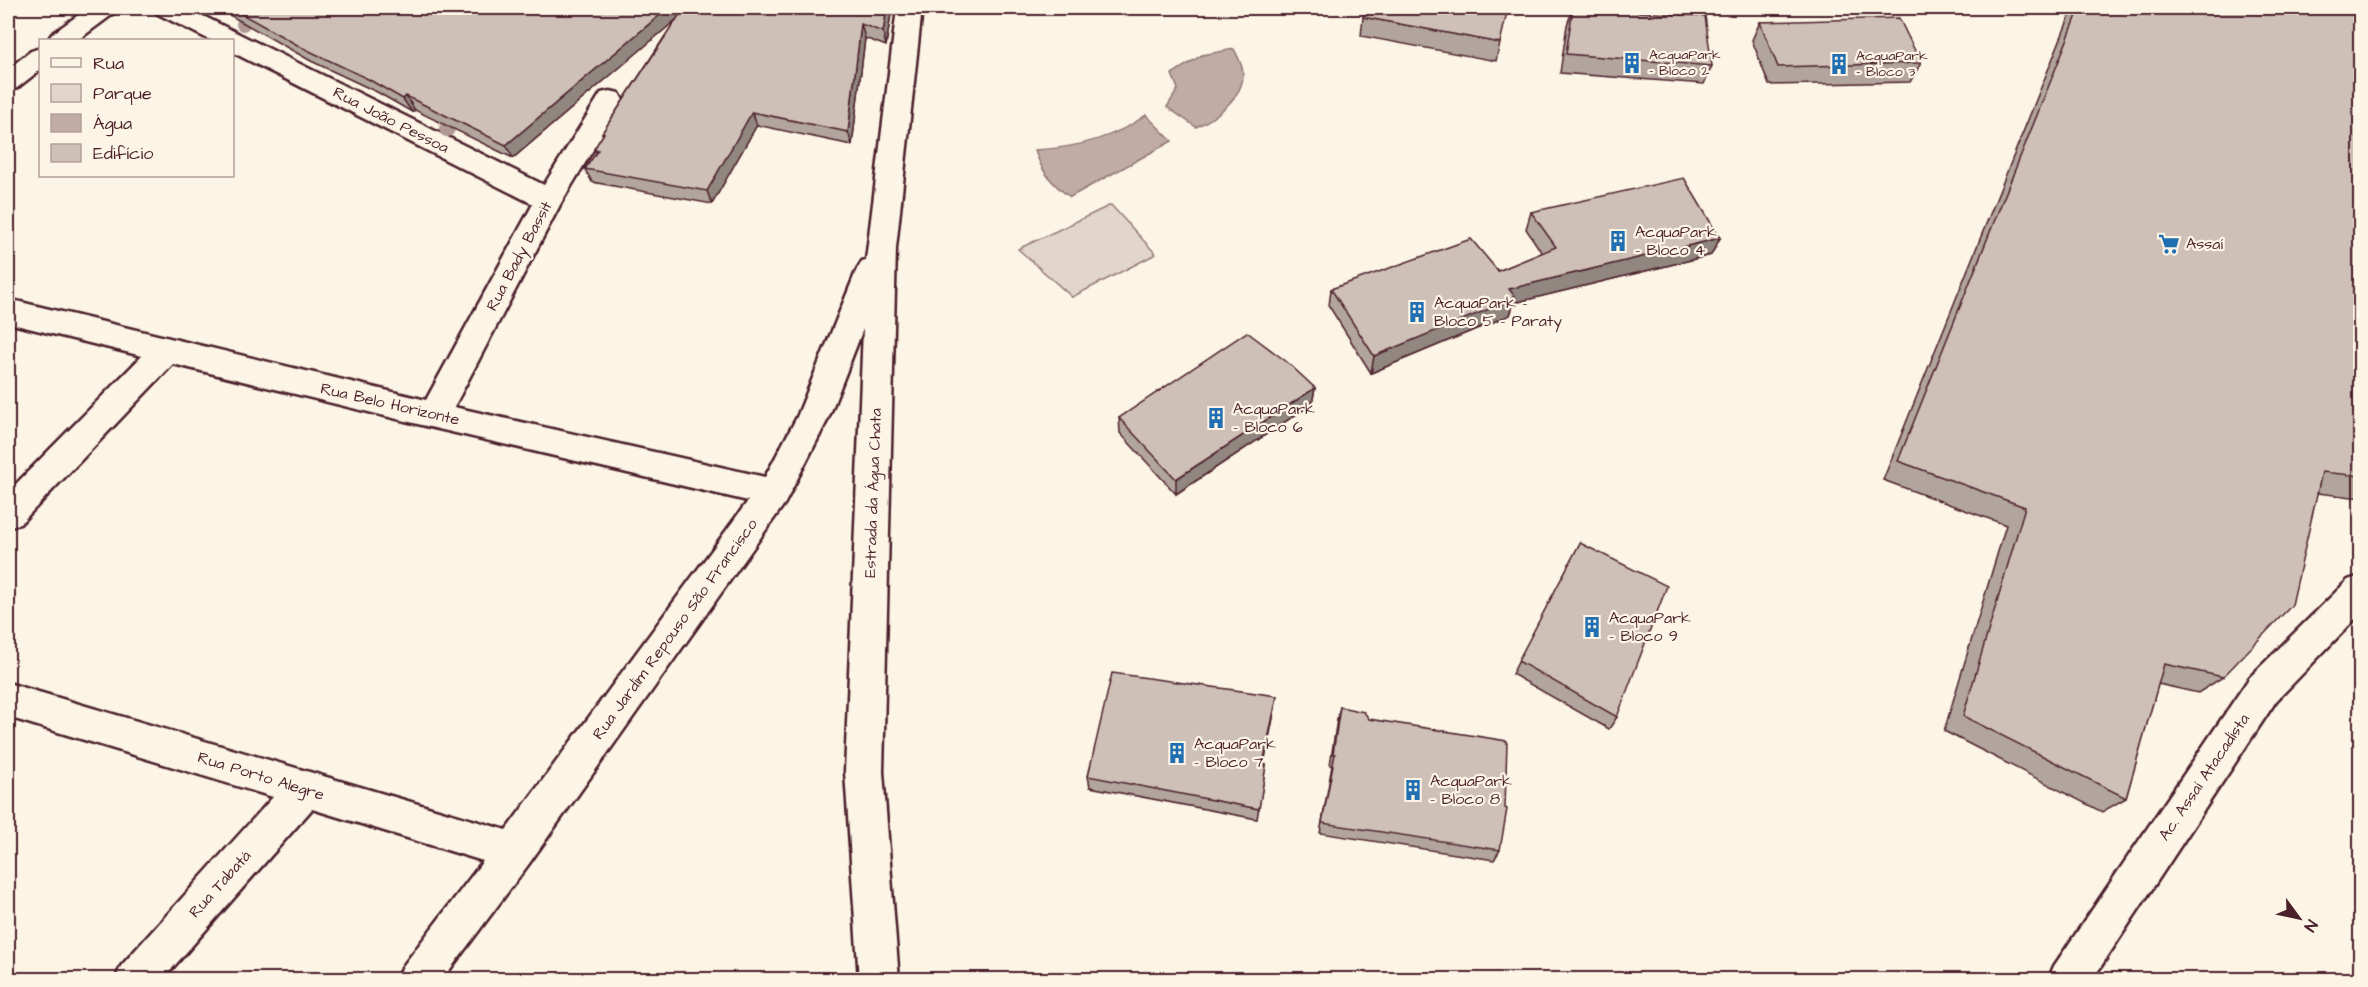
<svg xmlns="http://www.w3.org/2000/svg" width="2368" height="987" font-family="'Architects Daughter',sans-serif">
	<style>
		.green { fill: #e2d5ca; stroke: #967a7a; stroke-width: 1.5 }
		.water { fill: #c0aca5; stroke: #917474; stroke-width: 1.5 }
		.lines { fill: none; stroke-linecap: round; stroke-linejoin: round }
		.minor-casing { stroke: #4a1f2b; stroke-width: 5 }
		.minor { fill: #fcf5e5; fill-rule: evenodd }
		.tree { fill: #af9895 }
		.wall { fill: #b2a59d; stroke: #4a1f2b; stroke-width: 1.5 }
		.shaded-wall { fill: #918680; stroke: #4a1f2b; stroke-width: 1.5 }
		.building { fill: #cfc0b7; stroke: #4a1f2b; stroke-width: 1.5 }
		.labels { text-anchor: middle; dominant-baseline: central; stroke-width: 4.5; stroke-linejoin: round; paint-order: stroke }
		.far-poi-label { font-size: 14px; fill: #4a1f2b; stroke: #fcf5e5; text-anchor: start }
		.street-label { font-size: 16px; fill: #4a1f2b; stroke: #fcf5e5 }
		.poi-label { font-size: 16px; fill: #4a1f2b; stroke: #fcf5e5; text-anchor: start }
	</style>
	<rect width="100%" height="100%" fill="#fcf5e5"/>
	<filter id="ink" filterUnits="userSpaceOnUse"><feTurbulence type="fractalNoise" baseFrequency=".0167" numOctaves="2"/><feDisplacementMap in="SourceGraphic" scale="12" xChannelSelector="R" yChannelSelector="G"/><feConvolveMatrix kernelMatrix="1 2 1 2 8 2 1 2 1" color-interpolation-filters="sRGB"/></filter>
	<g filter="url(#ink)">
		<polygon class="green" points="1111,205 1156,254 1072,297 1018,249"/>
		<g class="water">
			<path d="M1234 49C1238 57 1244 67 1243 76 1242 98 1214 119 1196 127L1167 107 1178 89 1172 74 1202 55Z"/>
			<path d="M1146 115 1172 141 1070 197C1052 184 1041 171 1035 150 1075 148 1113 139 1146 115Z"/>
		</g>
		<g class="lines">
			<defs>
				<g id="minor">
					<polygon points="88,8 117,8 113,14 78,40 48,40 52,34"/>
					<polygon points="154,8 187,8 544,185 601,93 610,91 619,93 623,100 561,203 454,407 765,477 797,417 857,269 862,261 866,260 897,8 922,8 896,248 883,772 899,980 859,980 845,772 863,329 828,419 785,503 528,865 442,980 397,980 403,966 483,861 312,809 162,980 115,980 121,966 273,797 8,717 8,683 506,830 748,501 434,428 173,364 20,524 8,528 8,492 142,356 8,323 8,299 426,400 533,204 232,52 232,40 210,40 158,14"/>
					<polygon points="40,48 40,70 17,88 8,91 8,69 31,51"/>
					<polygon points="2360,576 2360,614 2276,701 2092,980 2048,980 2054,966 2250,677 2348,580"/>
				</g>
			</defs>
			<use href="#minor" class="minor-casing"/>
			<use href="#minor" class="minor"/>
		</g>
		<g class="tree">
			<circle cx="243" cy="24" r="7"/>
			<circle cx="447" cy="129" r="8"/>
		</g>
		<g class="wall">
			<polygon points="217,8 892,8 886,46 865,38 852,145 757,125 712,204 592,182 585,169 596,153 594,149 603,135 602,133 676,19 513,158 415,110 412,112 377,92 311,61"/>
			<polygon points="1573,8 1712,66 1704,84 1560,73 1567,25"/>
			<polygon points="2073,8 2361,8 2361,498 2317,493 2223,677 2198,693 2158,684 2126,798 2102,812 1944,731 2006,525 1883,480"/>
			<polygon points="1363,17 1500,43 1496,61 1361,36"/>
			<polygon points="1760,22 1921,63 1910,82 1769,85 1752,40"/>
			<polygon points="1531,212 1720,238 1711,255 1514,303 1510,315 1371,373 1329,306 1331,289 1498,271 1542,253 1526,229"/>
			<polygon points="1315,388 1312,404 1176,494 1120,433 1119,418"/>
			<polygon points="1580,543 1617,717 1609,729 1512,674"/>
			<polygon points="1340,707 1369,719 1500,850 1494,860 1320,833 1332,766 1330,765 1337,719"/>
			<polygon points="1275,708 1264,764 1266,765 1257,819 1090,787 1088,776"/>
		</g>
		<g class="shaded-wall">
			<polygon points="668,8 690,8 513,158 506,145"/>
			<polygon points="887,8 892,8 886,46 883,32"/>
			<polygon points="861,24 865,38 852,145 848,132"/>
			<polygon points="406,96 415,110 412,112 403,99"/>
			<polygon points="752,112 757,125 712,204 707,191"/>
			<polygon points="1720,238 1711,255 1514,303 1510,315 1371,373 1374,356 1509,289"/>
			<polygon points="1315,388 1312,404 1176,494 1176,479"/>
			<polygon points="1277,696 1275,708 1261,775 1263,764"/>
		</g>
		<g class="building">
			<polygon points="231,8 668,8 506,145 406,96 403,99 368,79 301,47"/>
			<polygon points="684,8 887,8 883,32 861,24 848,132 752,112 707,191 585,169 598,150 594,149 604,133 602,133"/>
			<polygon points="1366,8 1508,8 1500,43 1363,17"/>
			<polygon points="1573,8 1705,16 1712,66 1566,54"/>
			<polygon points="2080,8 2361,8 2361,476 2322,472 2292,605 2223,677 2164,664 2126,798 1963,716 2025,507 1898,461"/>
			<polygon points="1899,18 1921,63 1778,67 1760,22"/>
			<polygon points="1684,178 1720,238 1509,289 1516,298 1374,356 1331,289 1471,239 1498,271 1556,247 1531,212"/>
			<polygon points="1247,332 1287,362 1315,388 1176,479 1119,418"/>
			<polygon points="1580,543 1667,586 1617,717 1518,661"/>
			<polygon points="1112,673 1277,696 1263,764 1266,765 1259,809 1088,776"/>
			<polygon points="1340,707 1364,712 1369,719 1507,741 1505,808 1507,809 1500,850 1322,823 1335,754 1333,754"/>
		</g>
	</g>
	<defs>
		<symbol id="building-bare" viewBox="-9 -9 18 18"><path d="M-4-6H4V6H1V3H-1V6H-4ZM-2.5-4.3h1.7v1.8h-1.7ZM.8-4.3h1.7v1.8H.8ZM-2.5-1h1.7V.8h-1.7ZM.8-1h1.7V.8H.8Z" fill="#1f6fb2" stroke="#fcf5e5" stroke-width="2.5" paint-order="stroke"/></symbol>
		<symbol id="supermarket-bare" viewBox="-9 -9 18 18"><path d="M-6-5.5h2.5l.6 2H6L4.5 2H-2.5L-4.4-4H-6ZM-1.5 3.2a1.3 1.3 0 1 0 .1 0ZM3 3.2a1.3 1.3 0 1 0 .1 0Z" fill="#1f6fb2" stroke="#fcf5e5" stroke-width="2.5" paint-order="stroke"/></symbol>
	</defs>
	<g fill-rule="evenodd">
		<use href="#building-bare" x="1617" y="48" width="30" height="30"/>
		<use href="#building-bare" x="1824" y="49" width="30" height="30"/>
		<use href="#building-bare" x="1603" y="226" width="30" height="30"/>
		<use href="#supermarket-bare" x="2154" y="229" width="30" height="30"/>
		<use href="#building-bare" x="1402" y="297" width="30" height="30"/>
		<use href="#building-bare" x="1201" y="403" width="30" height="30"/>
		<use href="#building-bare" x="1577" y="612" width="30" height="30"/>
		<use href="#building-bare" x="1162" y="738" width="30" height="30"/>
		<use href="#building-bare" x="1398" y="775" width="30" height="30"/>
	</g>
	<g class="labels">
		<g class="far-poi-label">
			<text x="1649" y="55">AcquaPark<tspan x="1649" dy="16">- Bloco 2</tspan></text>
			<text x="1856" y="56">AcquaPark<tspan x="1856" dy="16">- Bloco 3</tspan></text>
		</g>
		<g class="street-label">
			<text transform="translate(391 120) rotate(27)">Rua João Pessoa</text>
			<text transform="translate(519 256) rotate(-62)">Rua Bady Bassit</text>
			<text transform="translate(390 404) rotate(13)">Rua Belo Horizonte</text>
			<text transform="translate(873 493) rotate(-88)">Estrada da Água Chata</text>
			<text transform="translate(675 629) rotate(-54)">Rua Jardim Repouso São Francisco</text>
			<text transform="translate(261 776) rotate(17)">Rua Porto Alegre</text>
			<text transform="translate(2204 777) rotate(-56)">Ac. Assaí Atacadista</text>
			<text transform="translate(220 884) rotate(-48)">Rua Tabatá</text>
		</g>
		<g class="poi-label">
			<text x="1635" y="232">AcquaPark<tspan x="1635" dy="18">- Bloco 4</tspan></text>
			<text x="2186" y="244">Assaí</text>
			<text x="1434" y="303">AcquaPark -<tspan x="1434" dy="18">Bloco 5 - Paraty</tspan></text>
			<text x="1233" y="409">AcquaPark<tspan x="1233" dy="18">- Bloco 6</tspan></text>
			<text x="1609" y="618">AcquaPark<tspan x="1609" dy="18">- Bloco 9</tspan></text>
			<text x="1194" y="744">AcquaPark<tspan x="1194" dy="18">- Bloco 7</tspan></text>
			<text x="1430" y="781">AcquaPark<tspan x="1430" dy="18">- Bloco 8</tspan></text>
		</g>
	</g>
	<rect width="2368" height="987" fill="none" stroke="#fcf5e5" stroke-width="30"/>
	<rect x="15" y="15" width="2338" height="957" fill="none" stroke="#4a1f2b" stroke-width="2" filter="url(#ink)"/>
	<rect x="39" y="39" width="195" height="138" fill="#fcf5e5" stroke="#b59f9b" stroke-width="1.5"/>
	<rect x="51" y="58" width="30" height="9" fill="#fcf5e5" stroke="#b59f9b" stroke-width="1.5"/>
	<text x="93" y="69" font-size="18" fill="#4a1f2b">Rua</text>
	<rect x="51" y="84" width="30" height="18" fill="#e2d5ca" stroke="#b59f9b" stroke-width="1.5"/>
	<text x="93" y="99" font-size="18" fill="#4a1f2b">Parque</text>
	<rect x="51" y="114" width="30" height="18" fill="#c0aca5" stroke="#b59f9b" stroke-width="1.5"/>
	<text x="93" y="129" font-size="18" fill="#4a1f2b">Água</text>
	<rect x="51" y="144" width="30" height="18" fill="#cfc0b7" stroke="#b59f9b" stroke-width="1.5"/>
	<text x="93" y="159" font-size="18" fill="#4a1f2b">Edifício</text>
	<g transform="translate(2299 918) rotate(123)" stroke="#fcf5e5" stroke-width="4.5" paint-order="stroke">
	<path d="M0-4.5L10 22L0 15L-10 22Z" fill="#4a1f2b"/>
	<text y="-9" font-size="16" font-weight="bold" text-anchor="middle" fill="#4a1f2b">N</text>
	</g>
</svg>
